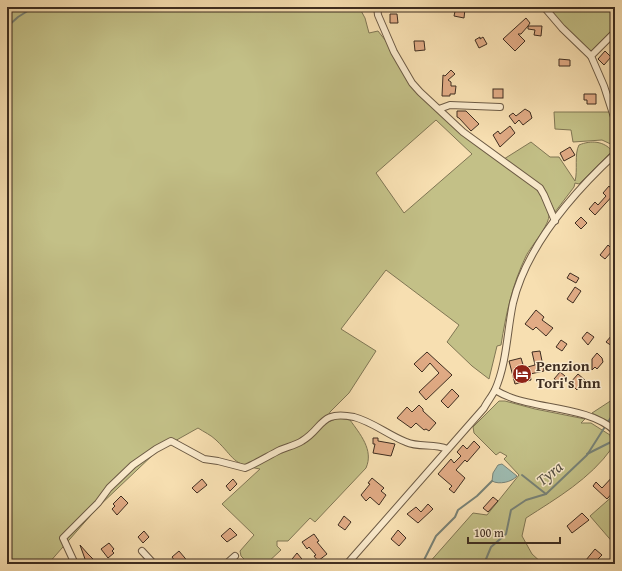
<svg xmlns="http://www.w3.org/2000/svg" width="622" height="571" font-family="'Gentium Book Plus',serif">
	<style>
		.green { fill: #c3c087; stroke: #807654; fill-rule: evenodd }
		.water { fill: #9ebcb2; stroke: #788378 }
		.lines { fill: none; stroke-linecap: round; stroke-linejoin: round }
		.stream { stroke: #788378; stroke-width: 2 }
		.building { fill: #e1ab85; stroke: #3e2d20 }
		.minor-casing { stroke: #6c5a44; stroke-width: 8 }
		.minor { stroke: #faeacc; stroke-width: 6 }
		.labels { text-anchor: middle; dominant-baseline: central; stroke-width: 3; stroke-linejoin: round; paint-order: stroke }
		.poi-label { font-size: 15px; font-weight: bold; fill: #3e2d20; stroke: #faeacc; text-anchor: start }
		.water-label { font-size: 16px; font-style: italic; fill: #565144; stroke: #faeacc }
	</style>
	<rect width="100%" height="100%" fill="#f7dfb1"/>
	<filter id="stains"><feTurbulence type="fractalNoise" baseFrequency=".005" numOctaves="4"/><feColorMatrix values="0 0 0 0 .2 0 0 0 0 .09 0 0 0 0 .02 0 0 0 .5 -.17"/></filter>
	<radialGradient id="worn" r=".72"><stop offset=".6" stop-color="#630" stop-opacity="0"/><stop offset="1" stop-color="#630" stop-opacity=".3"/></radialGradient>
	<g class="green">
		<path d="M7 7H359L365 18 369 33 378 31 389 45 409 81 479 147 536 189C542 196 548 205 549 214 550 225 531 246 526 256 512 285 506 314 501 345L497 346 489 379 472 366 447 342 459 325 386 270 341 329 376 351 349 393 330 412 325 423 339 418 350 420C360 434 374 450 366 468L315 522 310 518 288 541H277V546L281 550 266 564H249L241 556 240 551 254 535 222 504 260 469C231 464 235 458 216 440 211 435 204 432 198 428L157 451 98 507 48 564H7ZM436 120 472 154 404 213 376 173Z"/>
		<polygon points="548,7 615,7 615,27 590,52 566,30"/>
		<path d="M554 112H610C612 122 615 135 615 146L602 140 573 142 571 130 555 129Z"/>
		<path d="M531 142 550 157H559L575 181C578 171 574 154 579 145 591 140 604 141 612 151L579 184 575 183 574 187 555 212 543 187 504 159Z"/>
		<polygon points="615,398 614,424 592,413"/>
		<path d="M499 401H505L535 409 585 419 581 423H591L610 435 612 448C590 479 557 498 526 518L522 536 532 554 543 564H428L473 513 487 515 519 475 504 459 507 456 500 452 496 455 474 433 473 427Z"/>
		<polygon points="615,494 615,545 590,516"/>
	</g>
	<path class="water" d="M502 464 517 476C512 482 499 485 492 481L493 473 498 465Z"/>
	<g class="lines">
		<g class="stream">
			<polyline points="7,27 18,17 34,7"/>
			<polyline points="587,454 615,440"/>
			<polyline points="522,475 546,494"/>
			<polyline points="422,564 436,536 455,517 458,510 477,496 492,481"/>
			<polyline points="484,564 491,547 506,534 511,510 526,500 546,494 587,455 615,411"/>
		</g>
	</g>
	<g class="building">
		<polygon points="456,7 465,9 464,18 454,16"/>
		<polygon points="390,14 397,14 398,23 390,23"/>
		<polygon points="526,18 530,23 528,26 542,26 541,36 534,35 535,30 528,29 528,26 521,34 518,34 525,41 515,51 503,39"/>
		<polygon points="480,37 480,39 483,37 487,44 479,48 475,40"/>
		<polygon points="414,41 424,41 425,50 415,51"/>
		<polygon points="605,51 611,57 604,65 598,59"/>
		<polygon points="559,59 570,60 570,66 559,66"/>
		<polygon points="451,70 455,74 448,80 451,82 451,86 456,86 455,94 450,94 450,96 442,96 443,75 445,76"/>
		<rect x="493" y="89" width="10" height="9"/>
		<polygon points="584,94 596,94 596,104 587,104 587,100 584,100"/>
		<polygon points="525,109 530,112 532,118 523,125 519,120 515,124 509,116 513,113 516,116"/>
		<polygon points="457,111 466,111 479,124 471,131 459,118 457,117"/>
		<polygon points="510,126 515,133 500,147 493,135 498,131 500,134"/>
		<polygon points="570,147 575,155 564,161 560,153"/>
		<polygon points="609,186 615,193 595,215 589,209 595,202 598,205 606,196 603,193"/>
		<polygon points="581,217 587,223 581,229 575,223"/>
		<polygon points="608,245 613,250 605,259 600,255"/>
		<polygon points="570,273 579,278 576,283 567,278"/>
		<polygon points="575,287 581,291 573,303 567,299"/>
		<polygon points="536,310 544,317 542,320 553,328 546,336 536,327 533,330 525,324"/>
		<polygon points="587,332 594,337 588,345 582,338"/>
		<polygon points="612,335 615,337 615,343 612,346 606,342"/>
		<polygon points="561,340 567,344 562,351 556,347"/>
		<polygon points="540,351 544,371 530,374 531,380 515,384 509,361 521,358 524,368 535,365 532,352"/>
		<polygon points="427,352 452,375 426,400 419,392 439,373 430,363 422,372 414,364"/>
		<polygon points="597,353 602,358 603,362 597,369 595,367 592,370 592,359"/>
		<polygon points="560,372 565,376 560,383 554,379"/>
		<polygon points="578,374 585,380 577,390 570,383"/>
		<polygon points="452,389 459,396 448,408 441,401"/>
		<polygon points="419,405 423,409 423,411 436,423 429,431 426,429 424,430 416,423 411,428 397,418 407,407 412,412"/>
		<polygon points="373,438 378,438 378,441 395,444 391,456 373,453 375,444 373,444"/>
		<polygon points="474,441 480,447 467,462 465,460 456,470 465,478 454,493 449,489 452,486 438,474 451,459 454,463 461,456 457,452 463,445 467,449"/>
		<polygon points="615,474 615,490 607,499 593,486 596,482 602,488"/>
		<polygon points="372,478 384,488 381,491 386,495 379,505 370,497 366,501 361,495 370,484 368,483"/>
		<polygon points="202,479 207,485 197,493 192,488"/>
		<polygon points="233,479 237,484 230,491 226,486"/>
		<polygon points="121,496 128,503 117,515 112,509 115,506 113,504"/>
		<polygon points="493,497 498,501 488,512 483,508"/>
		<polygon points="428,504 433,509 418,523 407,514 416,507 421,512"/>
		<polygon points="582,513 589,520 572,533 567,526"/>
		<polygon points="344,516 351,522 345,530 338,525"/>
		<polygon points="230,528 237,535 227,542 221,536"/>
		<polygon points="398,530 406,538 399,546 391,539"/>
		<polygon points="144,531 149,537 143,543 138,537"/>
		<polygon points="314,534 319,541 317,542 327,554 318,561 314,556 316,555 309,547 307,549 302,542"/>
		<polygon points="109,543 114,549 112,551 114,553 108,558 101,549"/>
		<polygon points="80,545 88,554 98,564 90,564 85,559"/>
		<polygon points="595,549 602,555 593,564 590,564 586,560"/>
		<polygon points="179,551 190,564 177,564 172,557"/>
		<polygon points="297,553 306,564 288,564"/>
	</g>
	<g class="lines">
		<defs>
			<g id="minor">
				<polyline points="377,7 378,15 394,52 412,83 420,92 463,132 540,188 544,195 555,221"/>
				<polyline points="544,7 562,28 591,56"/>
				<polyline points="615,32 591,56 604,86 615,120"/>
				<polyline points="439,109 450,105 500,107"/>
				<path d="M495 390C500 393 506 396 512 398 542 409 591 408 615 431"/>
				<polyline points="142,551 154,564"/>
				<path d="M75 564 63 538 98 503 109 488 133 465 156 449 171 441 204 459 218 461 245 468C257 463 268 456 280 450 287 447 296 445 302 441 324 428 319 410 354 417 373 422 388 435 406 442 419 448 434 443 447 449"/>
				<polyline points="226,564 235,556"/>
				<path d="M347 564 484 408C487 402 492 396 495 390 507 363 507 331 513 303 527 245 572 194 615 154"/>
			</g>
		</defs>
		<use href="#minor" class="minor-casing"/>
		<use href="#minor" class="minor"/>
	</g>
	<defs>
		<symbol id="hotel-disc" viewBox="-11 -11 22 22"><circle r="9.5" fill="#8f2418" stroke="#faeacc"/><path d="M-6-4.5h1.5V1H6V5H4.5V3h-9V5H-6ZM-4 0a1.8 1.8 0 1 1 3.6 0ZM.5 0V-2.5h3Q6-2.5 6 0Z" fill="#fff"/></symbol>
	</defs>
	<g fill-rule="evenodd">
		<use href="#hotel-disc" x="511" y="363" width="22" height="22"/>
	</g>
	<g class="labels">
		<g class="poi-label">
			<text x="536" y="365">Penzion<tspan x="536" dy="17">Tori's Inn</tspan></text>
		</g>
		<g class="water-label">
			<text transform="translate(549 473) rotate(-39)">Tyra</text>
		</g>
	</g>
	<rect width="622" height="571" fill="none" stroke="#f7dfb1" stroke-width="24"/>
	<rect x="8" y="8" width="606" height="555" fill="none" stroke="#3e2d20" stroke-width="2"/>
	<rect x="12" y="12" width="598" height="547" fill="none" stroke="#3e2d20"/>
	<path d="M468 537v6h92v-6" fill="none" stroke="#3e2d20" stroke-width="2"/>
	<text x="474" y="537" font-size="12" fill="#3e2d20" stroke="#faeacc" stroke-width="3" paint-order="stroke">100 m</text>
	<rect width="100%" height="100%" filter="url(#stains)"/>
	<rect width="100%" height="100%" fill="url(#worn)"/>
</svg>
